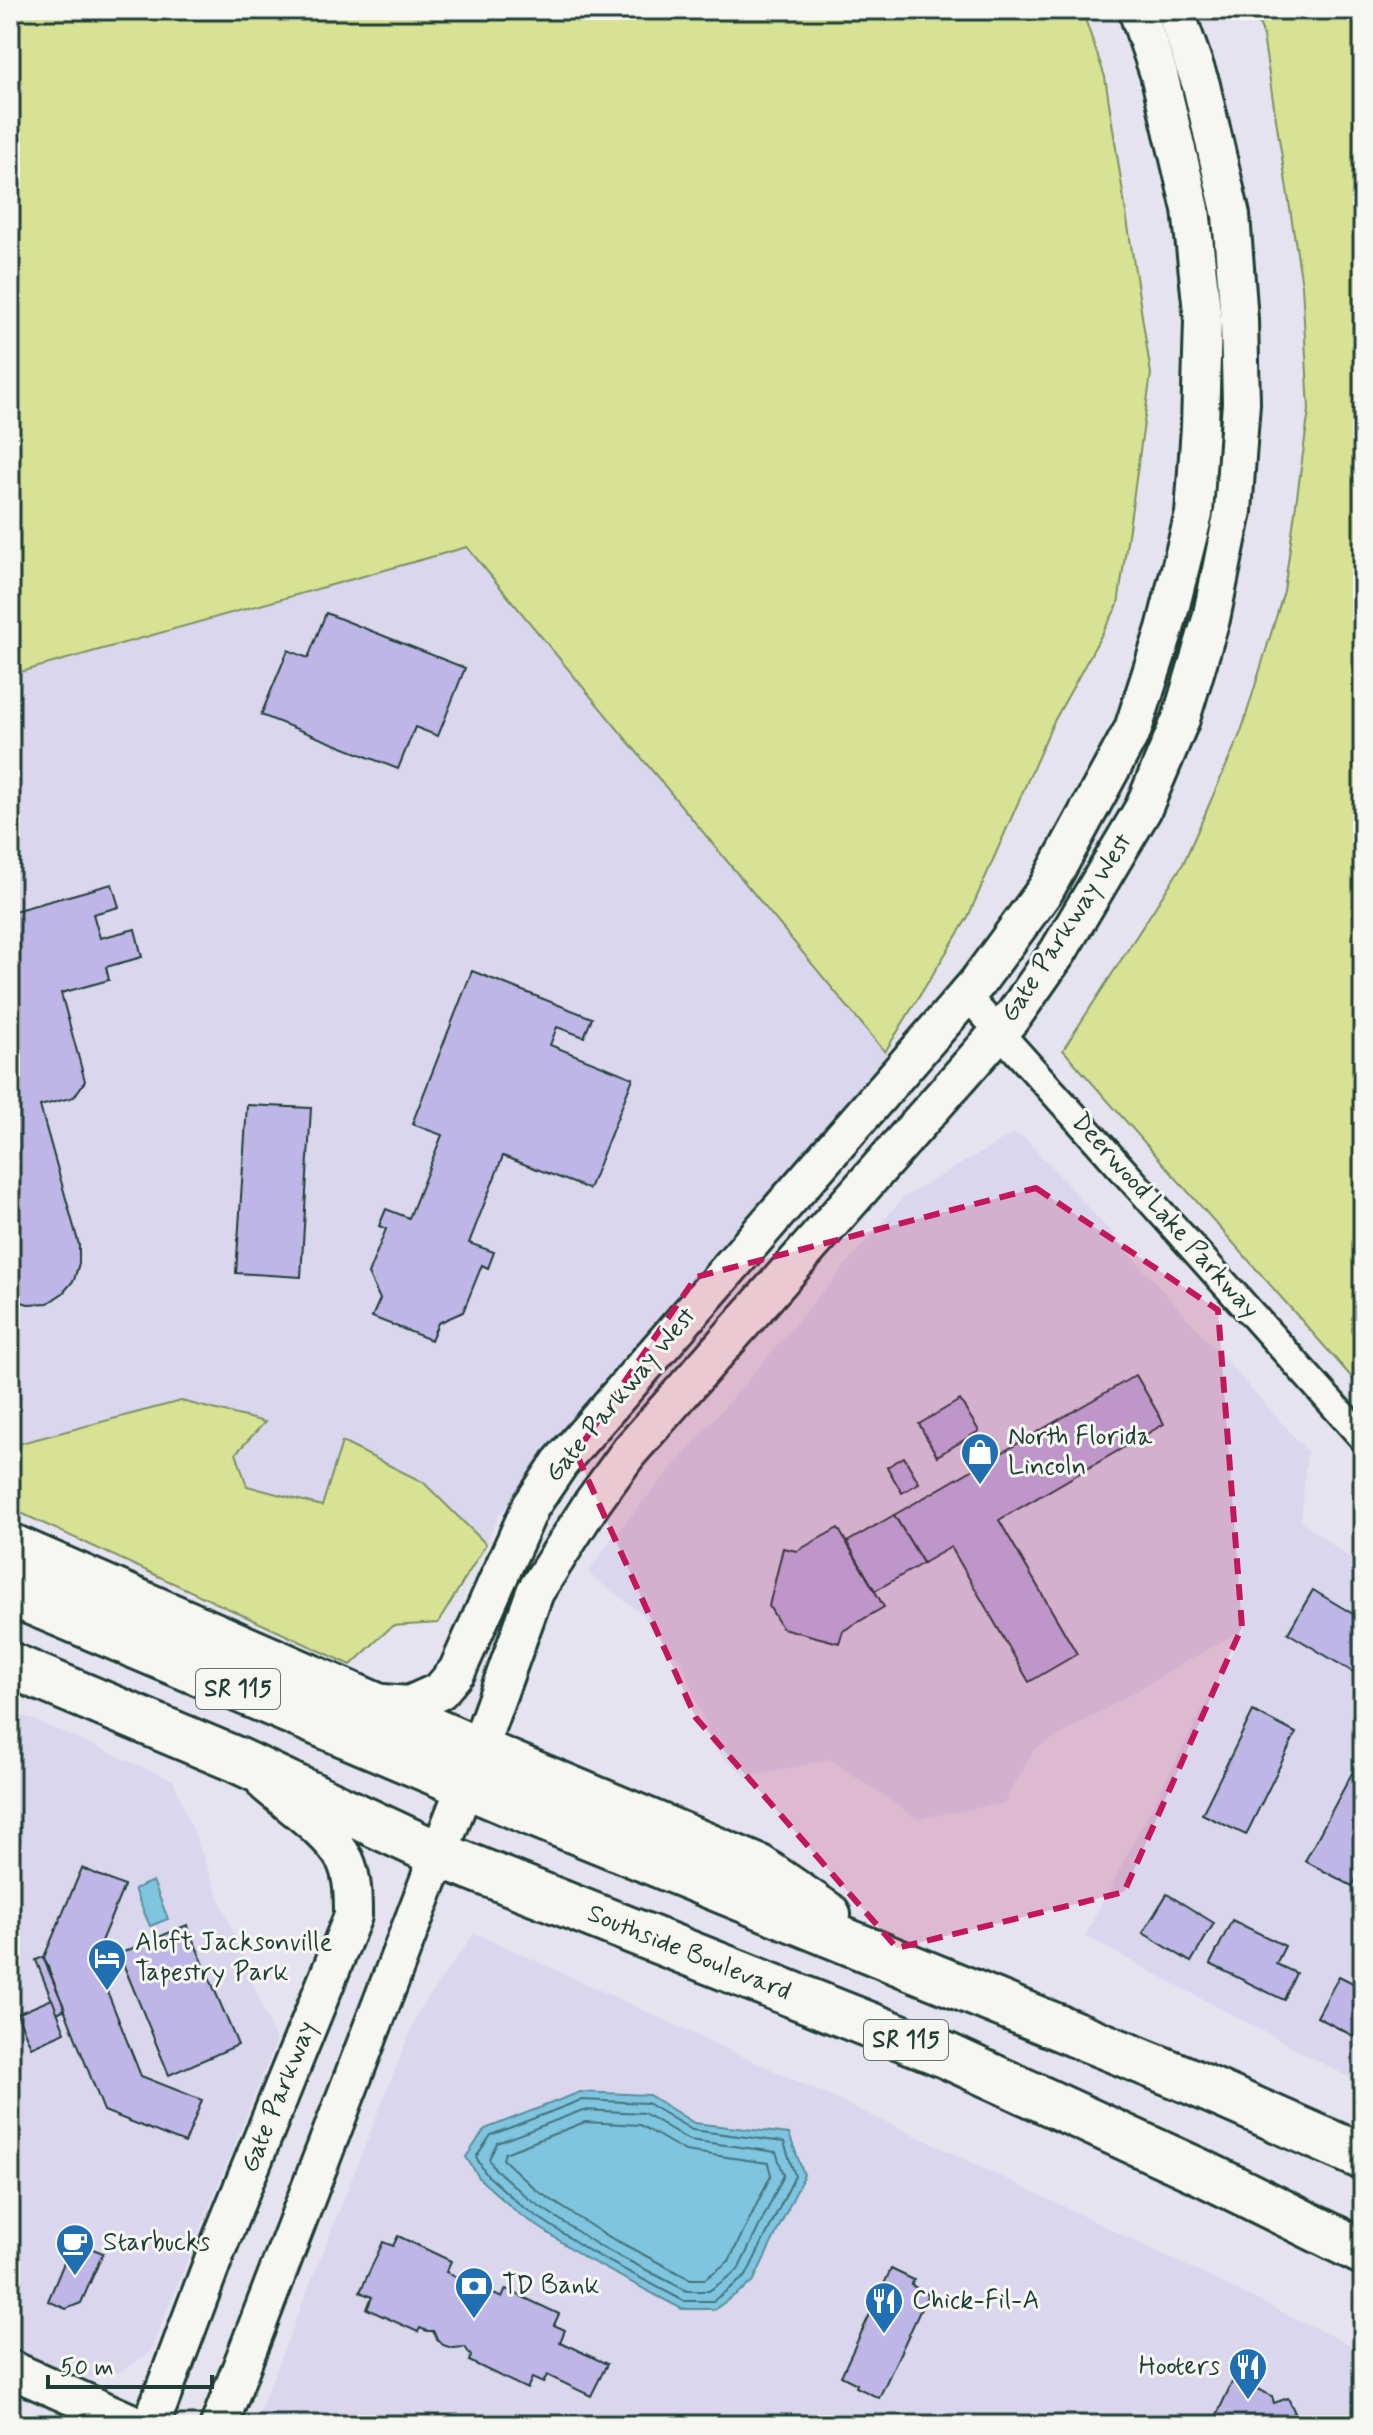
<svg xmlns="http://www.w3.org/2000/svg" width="1373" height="2435" font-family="Mynerve,sans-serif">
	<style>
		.built { fill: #d9d6ed }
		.green { fill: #d7e295; stroke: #7b9064; stroke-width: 2 }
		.water { fill: #7fc5e0; stroke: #598f9b; stroke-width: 2 }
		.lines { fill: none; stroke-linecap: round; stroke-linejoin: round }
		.shore { stroke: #457379; stroke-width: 2 }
		.building { fill: #beb6e7; stroke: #1f3d34; stroke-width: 2 }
		.street-casing { stroke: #1f3d34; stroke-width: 32 }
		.secondary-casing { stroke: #1f3d34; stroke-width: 42 }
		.highway-casing { stroke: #1f3d34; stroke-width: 50 }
		.street { stroke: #f6f6f2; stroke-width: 26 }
		.secondary { stroke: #f6f6f2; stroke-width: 36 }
		.highway { stroke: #f6f6f2; stroke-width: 44 }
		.marked { fill: #c2185b; fill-opacity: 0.2; stroke: #c2185b; stroke-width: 6; stroke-dasharray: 16 10; stroke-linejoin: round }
		.labels { text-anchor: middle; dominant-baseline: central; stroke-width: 6; stroke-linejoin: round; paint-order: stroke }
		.shield { fill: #f6f6f2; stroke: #60746d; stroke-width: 2 }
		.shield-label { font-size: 24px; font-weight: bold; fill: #1f3d34 }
		.street-label { font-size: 26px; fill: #1f3d34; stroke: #f6f6f2 }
		.poi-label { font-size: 26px; fill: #1f3d34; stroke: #f6f6f2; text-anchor: start }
	</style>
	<rect width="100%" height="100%" fill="#e5e3ef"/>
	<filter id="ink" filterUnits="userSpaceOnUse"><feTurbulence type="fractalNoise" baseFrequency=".0125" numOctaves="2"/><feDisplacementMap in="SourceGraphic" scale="16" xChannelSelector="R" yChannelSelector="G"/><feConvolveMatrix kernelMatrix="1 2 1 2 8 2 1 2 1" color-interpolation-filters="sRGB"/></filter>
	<g filter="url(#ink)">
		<g class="built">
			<polygon points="467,547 885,1052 887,1062 570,1424 498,1517 486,1544 423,1482 341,1443 322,1506 247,1486 236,1453 264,1423 181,1401 21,1443 10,1438 10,675"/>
			<polygon points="1013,1134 1023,1137 1050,1165 1307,1451 1301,1521 1363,1568 1363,2085 1085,1936 1245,1628 1034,1750 1004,1803 917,1819 830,1759 748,1778 714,1748 681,1662 642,1614 588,1573 612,1538 904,1197"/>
			<polygon points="10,1710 173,1780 276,2042 150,2352 120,2372 80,2381 10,2345"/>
			<polygon points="475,1933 927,2141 1363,2351 1363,2425 254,2425 419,2010"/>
		</g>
		<g class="green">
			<polygon points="10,10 1082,10 1105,77 1151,374 1118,605 1052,725 968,917 885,1052 467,547 10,675"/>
			<polygon points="1253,10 1363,10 1363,1390 1063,1050 1183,864 1241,732 1284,591 1309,410 1302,285 1262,30"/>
			<polygon points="181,1401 265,1422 236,1453 247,1486 322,1506 342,1442 423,1482 486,1544 438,1623 392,1626 351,1665 10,1508 10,1474 21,1443"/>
		</g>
		<g class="water">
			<polygon points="153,1881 168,1919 150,1926 134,1889"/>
			<polygon points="580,2092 649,2095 694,2123 789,2134 804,2175 753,2282 715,2309 682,2309 587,2259 518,2213 480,2179 466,2157 485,2129"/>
		</g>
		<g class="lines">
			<g class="shore">
				<polygon points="581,2100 647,2103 692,2130 784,2142 795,2176 746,2276 713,2301 684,2301 591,2252 523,2207 486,2174 476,2157 491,2135"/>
				<polygon points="583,2110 644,2113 689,2140 776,2152 784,2175 738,2270 709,2291 687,2291 596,2244 529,2199 494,2168 489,2159 497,2143"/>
				<polygon points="585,2122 640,2125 685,2151 768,2163 771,2175 729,2261 705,2279 690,2279 602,2233 536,2190 503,2159 505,2153"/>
			</g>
		</g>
		<g class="building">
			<polygon points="326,613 465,668 438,736 415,727 398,769 261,715 288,650 308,658"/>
			<polygon points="112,884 119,907 93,914 100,938 135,929 142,957 106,967 109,980 61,993 85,1081 74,1097 40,1106 79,1245 79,1263 74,1280 63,1293 48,1303 28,1304 10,1298 10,912"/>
			<polygon points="472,971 592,1018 584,1037 557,1027 550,1045 633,1078 589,1189 503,1156 469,1243 494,1252 488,1268 482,1265 463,1312 438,1323 431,1340 372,1317 380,1299 368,1274 386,1229 379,1226 386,1209 409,1218 442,1135 412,1124"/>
			<polygon points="247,1105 311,1108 301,1277 236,1273"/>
			<polygon points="1136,1375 1164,1424 999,1520 1077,1654 1029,1682 951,1547 923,1563 894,1515"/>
			<polygon points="960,1400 979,1431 937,1456 919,1424"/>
			<polygon points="904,1457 919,1483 902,1493 887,1467"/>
			<polygon points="894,1515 923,1563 875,1591 847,1542"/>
			<polygon points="838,1528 884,1607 843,1631 839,1643 782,1628 769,1606 783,1548 797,1551"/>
			<polygon points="1313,1590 1363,1620 1363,1678 1288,1633"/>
			<polygon points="1253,1711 1296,1733 1246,1835 1202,1814"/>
			<polygon points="1359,1760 1363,1762 1363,1867 1352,1886 1305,1861"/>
			<polygon points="82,1868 124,1886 94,1958 141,2076 202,2100 185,2143 104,2111 44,1957"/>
			<polygon points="1167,1894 1214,1923 1191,1962 1143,1933"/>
			<polygon points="1232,1920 1285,1946 1276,1964 1296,1973 1284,2000 1210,1964"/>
			<polygon points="187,1925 238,2045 169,2075 119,1954"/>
			<polygon points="43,1957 65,2009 57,2013 36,1960"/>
			<polygon points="1339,1976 1363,1988 1363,2041 1317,2017"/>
			<polygon points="52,1999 65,2032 31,2047 17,2014"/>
			<polygon points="398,2236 451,2261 446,2272 502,2298 506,2289 559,2314 554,2325 565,2330 560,2342 607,2364 591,2396 547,2375 543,2383 532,2378 527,2389 469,2361 471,2356 465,2347 452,2348 443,2345 437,2339 433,2331 427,2331 420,2328 418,2332 367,2309 372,2297 360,2292 383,2242 393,2246"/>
			<polygon points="73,2241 103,2253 81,2303 66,2309 48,2301"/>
			<polygon points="891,2269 914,2280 911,2285 928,2294 879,2398 856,2387 857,2384 841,2376"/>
			<polygon points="1234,2378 1272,2396 1274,2403 1288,2398 1295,2413 1279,2419 1291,2425 1212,2425"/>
		</g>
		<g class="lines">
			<defs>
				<polyline id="street" points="966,995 1363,1438"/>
				<g id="secondary">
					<polyline points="370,1702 409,1705 440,1691 457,1671 531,1506 560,1463 977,983 1046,889 1133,729 1165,629 1194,514 1200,427 1203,320 1191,209 1159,74 1137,10"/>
					<polyline points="10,2369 137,2425"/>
					<path d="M151 2425 218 2247 353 1916C353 1898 353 1877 345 1860 330 1832 290 1805 266 1784"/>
					<polyline points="219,2425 465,1786 535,1592 592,1503 629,1452 1014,1015 1058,952 1143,809 1181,719 1211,619 1233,511 1241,403 1239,320 1231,215 1201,85 1175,10"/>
				</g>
				<g id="highway">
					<polyline points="10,1546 478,1750 758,1867 828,1915"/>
					<polyline points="10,1593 531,1813 1183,2078 1363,2157"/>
					<polyline points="10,1665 237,1760 438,1854 943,2054 1205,2174 1363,2252"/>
				</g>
			</defs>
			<use href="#street" class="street-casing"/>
			<use href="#secondary" class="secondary-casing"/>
			<use href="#highway" class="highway-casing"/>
			<use href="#street" class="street"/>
			<use href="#secondary" class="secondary"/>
			<use href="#highway" class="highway"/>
		</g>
	</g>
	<path class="marked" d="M1036 1188 1218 1310 1242 1627 1124 1892 897 1948 696 1718 576 1453 696 1277Z"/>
	<defs>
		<symbol id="shop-pin" viewBox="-11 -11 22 30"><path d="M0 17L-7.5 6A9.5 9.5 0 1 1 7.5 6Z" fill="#1f6fb2" stroke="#f6f6f2"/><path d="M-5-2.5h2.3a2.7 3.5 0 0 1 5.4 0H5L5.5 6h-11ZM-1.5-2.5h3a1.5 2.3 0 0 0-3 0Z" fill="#fff"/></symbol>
		<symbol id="hotel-pin" viewBox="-11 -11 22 30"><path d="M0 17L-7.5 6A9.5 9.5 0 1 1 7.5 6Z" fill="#1f6fb2" stroke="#f6f6f2"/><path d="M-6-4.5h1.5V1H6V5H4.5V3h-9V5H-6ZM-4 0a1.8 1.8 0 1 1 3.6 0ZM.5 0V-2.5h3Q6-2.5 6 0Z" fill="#fff"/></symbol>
		<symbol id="cafe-pin" viewBox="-11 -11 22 30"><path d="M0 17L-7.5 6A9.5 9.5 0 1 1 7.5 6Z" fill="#1f6fb2" stroke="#f6f6f2"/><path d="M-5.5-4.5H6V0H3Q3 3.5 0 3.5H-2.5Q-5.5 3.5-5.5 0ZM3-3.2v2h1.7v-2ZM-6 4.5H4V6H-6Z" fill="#fff"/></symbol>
		<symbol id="bank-pin" viewBox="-11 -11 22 30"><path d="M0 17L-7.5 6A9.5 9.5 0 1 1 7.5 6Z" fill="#1f6fb2" stroke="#f6f6f2"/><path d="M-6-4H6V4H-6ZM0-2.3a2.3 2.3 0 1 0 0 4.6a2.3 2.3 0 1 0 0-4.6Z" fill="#fff"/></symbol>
		<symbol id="restaurant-pin" viewBox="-11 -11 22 30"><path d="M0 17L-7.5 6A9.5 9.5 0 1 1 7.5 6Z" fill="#1f6fb2" stroke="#f6f6f2"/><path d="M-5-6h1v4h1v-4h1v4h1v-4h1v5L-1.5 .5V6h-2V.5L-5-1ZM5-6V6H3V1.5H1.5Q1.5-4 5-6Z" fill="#fff"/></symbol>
	</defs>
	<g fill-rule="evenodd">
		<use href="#shop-pin" x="958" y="1430" width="44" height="60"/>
		<use href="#hotel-pin" x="85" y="1936" width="44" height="60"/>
		<use href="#cafe-pin" x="53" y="2221" width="44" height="60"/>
		<use href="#bank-pin" x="452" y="2264" width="44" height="60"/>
		<use href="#restaurant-pin" x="862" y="2279" width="44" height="60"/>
		<use href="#restaurant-pin" x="1226" y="2345" width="44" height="60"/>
	</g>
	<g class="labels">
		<g class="shield">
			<rect x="196" y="1669" width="84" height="40" rx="6"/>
			<rect x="864" y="2020" width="84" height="40" rx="6"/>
		</g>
		<g class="shield-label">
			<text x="238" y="1689">SR 115</text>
			<text x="906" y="2040">SR 115</text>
		</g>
		<g class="street-label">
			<text transform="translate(1067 928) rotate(-57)">Gate Parkway West</text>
			<text transform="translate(1165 1216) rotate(48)">Deerwood Lake Parkway</text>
			<text transform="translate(621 1395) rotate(-50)">Gate Parkway West</text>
			<text transform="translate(689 1953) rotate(22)">Southside Boulevard</text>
			<text transform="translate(279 2097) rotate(-68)">Gate Parkway</text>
		</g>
		<g class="poi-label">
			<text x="1008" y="1437">North Florida<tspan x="1008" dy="30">Lincoln</tspan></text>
			<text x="135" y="1943">Aloft Jacksonville<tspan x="135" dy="30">Tapestry Park</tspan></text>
			<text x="103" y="2243">Starbucks</text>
			<text x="502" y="2286">TD Bank</text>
			<text x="912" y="2301">Chick-Fil-A</text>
			<text x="1220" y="2367" text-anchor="end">Hooters</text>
		</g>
	</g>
	<rect width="1373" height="2435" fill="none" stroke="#f6f6f2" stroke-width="40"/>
	<rect x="20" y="20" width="1333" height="2395" fill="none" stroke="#1f3d34" stroke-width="3" filter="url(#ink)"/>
	<path d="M48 2375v12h164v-12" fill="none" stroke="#1f3d34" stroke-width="4"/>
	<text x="60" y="2375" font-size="24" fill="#1f3d34" stroke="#f6f6f2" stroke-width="6" paint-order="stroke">50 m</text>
</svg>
